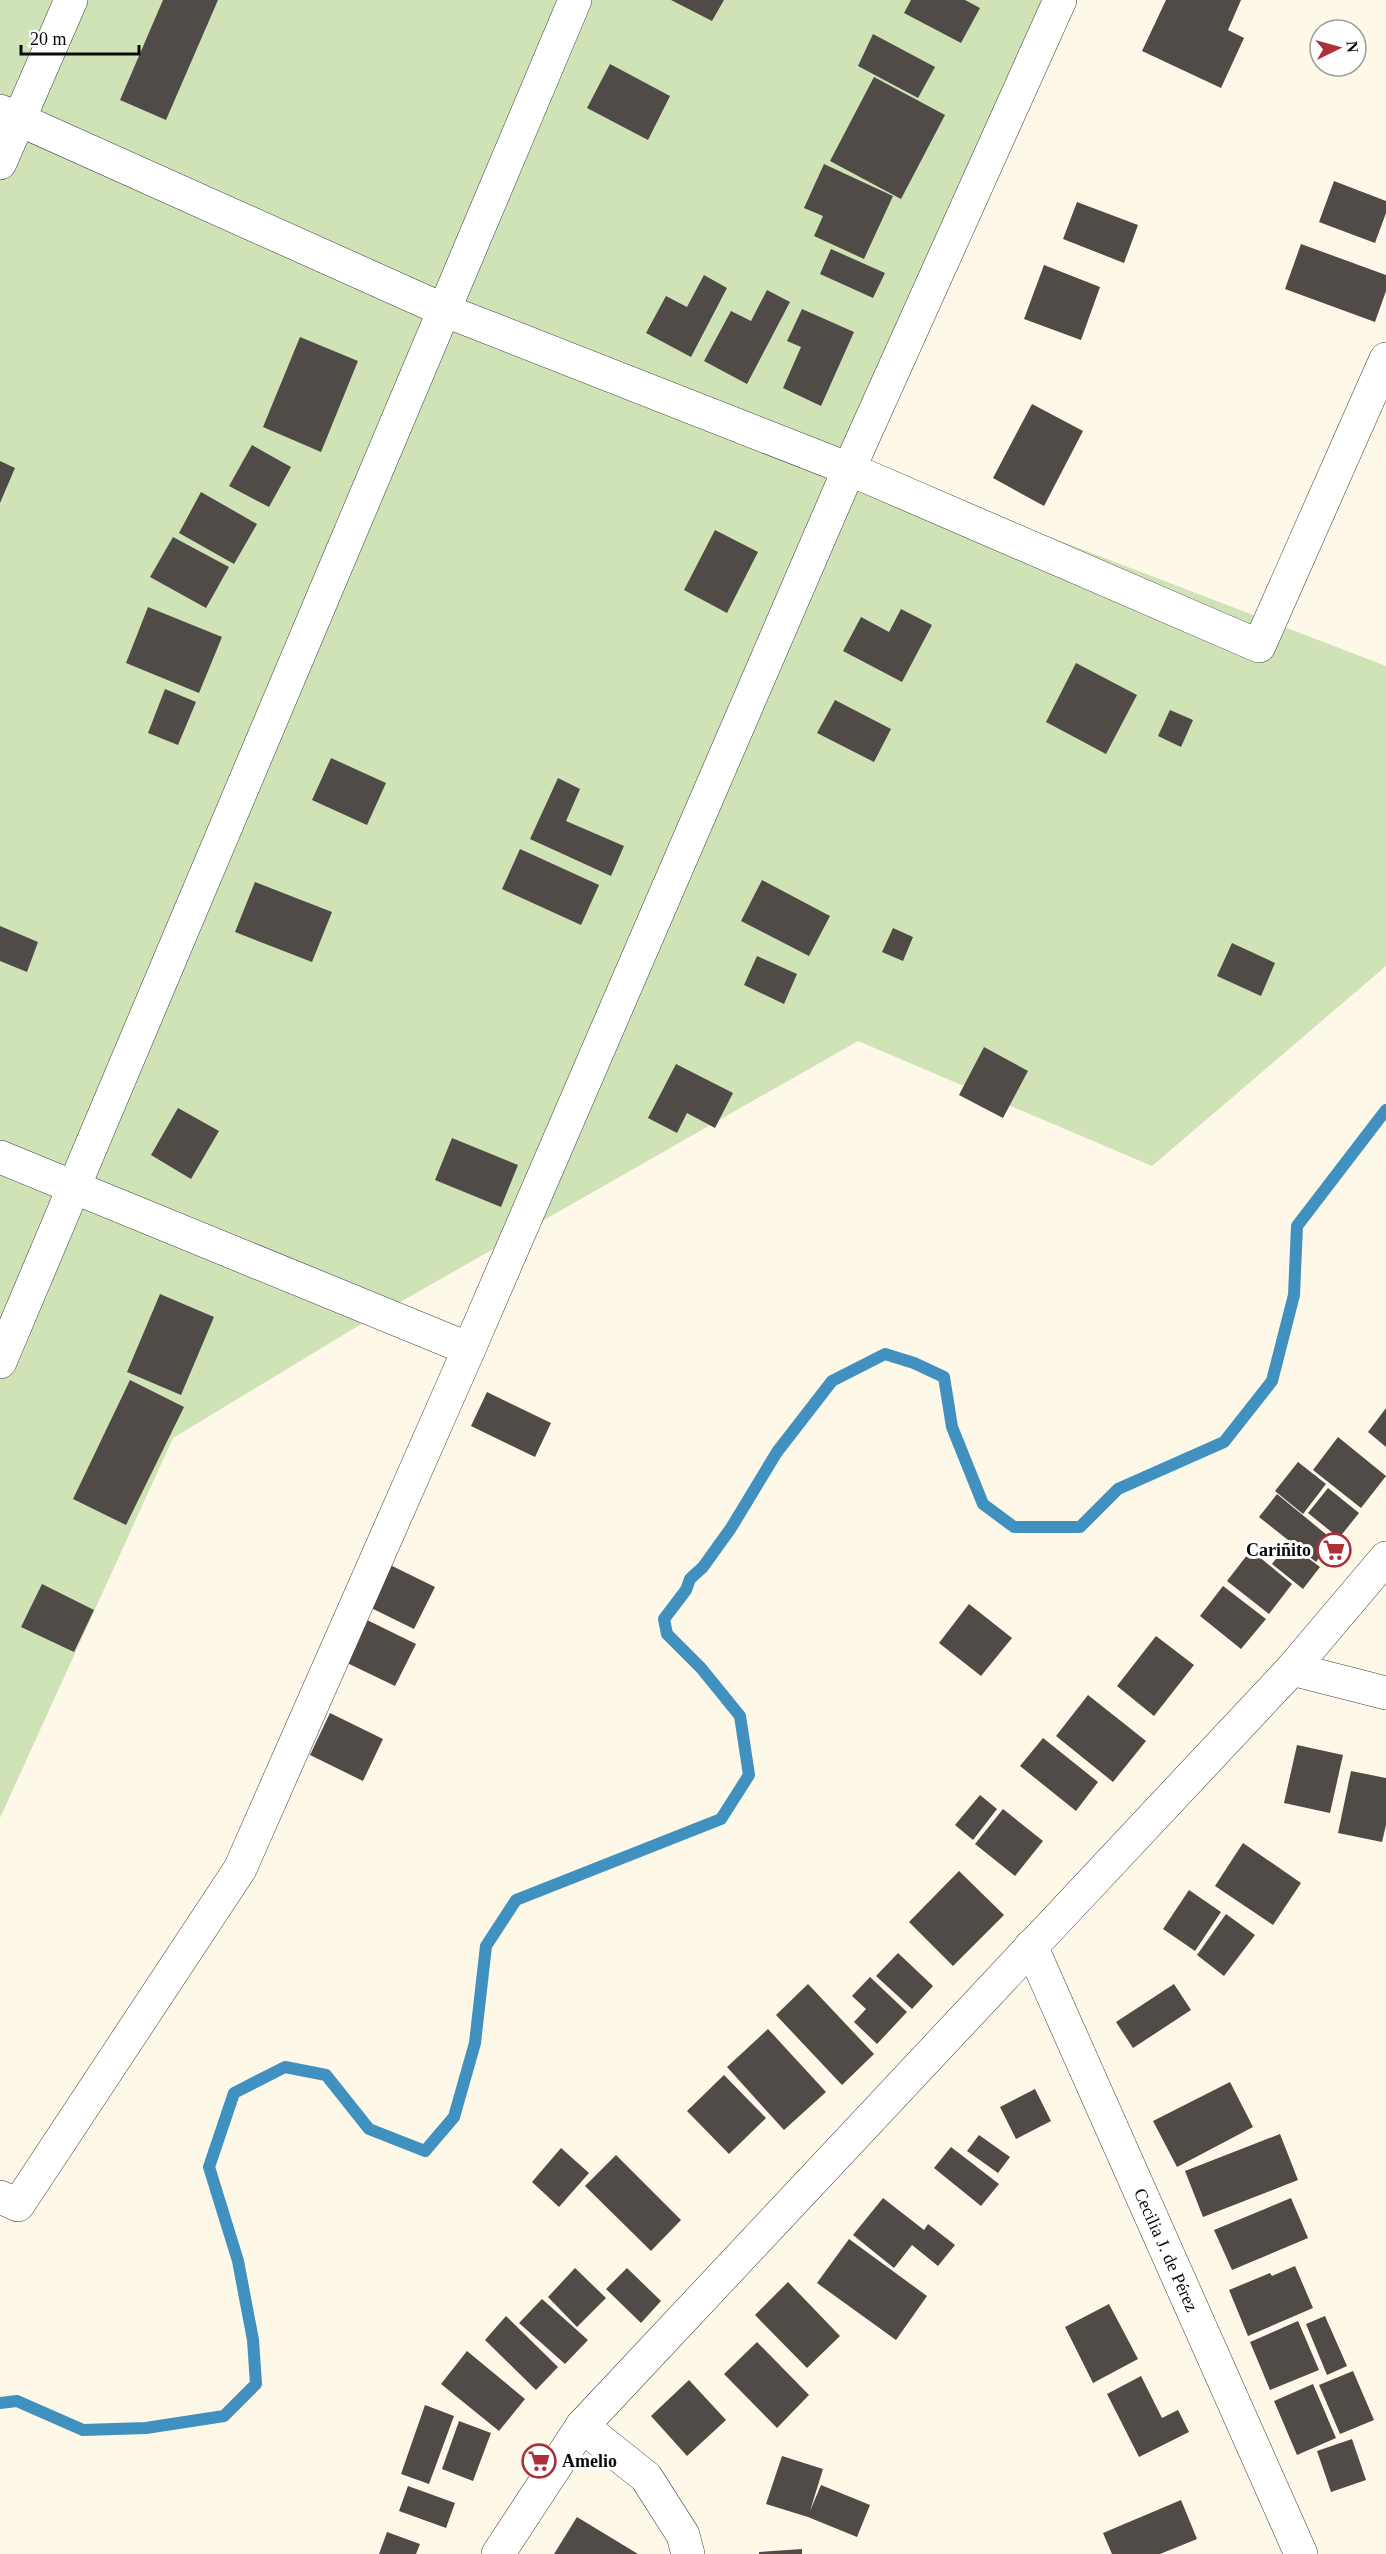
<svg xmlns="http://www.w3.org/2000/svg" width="1386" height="2554" font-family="'Times New Roman',serif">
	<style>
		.green { fill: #cfe3b6 }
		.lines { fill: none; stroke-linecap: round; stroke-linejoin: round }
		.stream { stroke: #4091bf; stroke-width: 12 }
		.building { fill: #514b47 }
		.street-casing { stroke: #3d3d3d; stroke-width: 34 }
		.street { stroke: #fff; stroke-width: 33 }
		.labels { text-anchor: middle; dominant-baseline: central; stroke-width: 6; stroke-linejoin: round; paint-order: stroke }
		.poi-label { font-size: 18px; font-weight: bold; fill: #0a0a0a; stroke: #fff; text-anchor: end }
		.street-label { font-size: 18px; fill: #0a0a0a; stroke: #fff }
	</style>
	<rect width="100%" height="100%" fill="#fdf8e8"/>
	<polygon class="green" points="0,0 1067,0 865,466 1386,666 1386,966 1152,1166 858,1041 353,1329 173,1438 0,1818"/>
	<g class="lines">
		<polyline class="stream" points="0,2403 17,2401 83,2430 146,2428 224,2416 256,2384 253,2340 238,2261 209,2167 234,2093 285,2067 326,2075 369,2129 425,2151 454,2117 475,2043 486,1946 516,1900 721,1819 749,1775 740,1716 701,1668 667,1634 664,1619 686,1590 690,1579 703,1567 731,1528 777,1452 832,1381 885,1354 914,1363 944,1377 952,1427 983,1504 1014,1527 1080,1527 1118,1489 1224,1442 1272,1381 1294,1295 1297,1226 1386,1110"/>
	</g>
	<g class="building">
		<polygon points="163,0 218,0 166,120 120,100"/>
		<polygon points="671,0 724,0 712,21"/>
		<polygon points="911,0 965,0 980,8 961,43 904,13"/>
		<polygon points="1166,0 1241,0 1228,30 1244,38 1221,88 1142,51"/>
		<polygon points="873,34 935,67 918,98 858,66"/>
		<polygon points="610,64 670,96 648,140 587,108"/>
		<polygon points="874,77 945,115 901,199 830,161"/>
		<polygon points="824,164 893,196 864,259 814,236 823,216 804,208"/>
		<polygon points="1334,181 1386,201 1386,213 1375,243 1319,222"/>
		<polygon points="1077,202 1138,225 1124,263 1063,239"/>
		<polygon points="1301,244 1386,275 1386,291 1375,322 1285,289"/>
		<polygon points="831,249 885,273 873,298 820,274"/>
		<polygon points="1044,265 1100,287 1081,340 1024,319"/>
		<polygon points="704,275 727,288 691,357 646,333 666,296 687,307"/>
		<polygon points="767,290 790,302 747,384 704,361 731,311 751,321"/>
		<polygon points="802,309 854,332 821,406 783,388 801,347 787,341"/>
		<polygon points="300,337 358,361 321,452 263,427"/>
		<polygon points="1032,404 1083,431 1044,506 993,478"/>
		<polygon points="252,445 291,467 269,507 229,486"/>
		<polygon points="0,461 15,468 0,503"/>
		<polygon points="201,492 257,524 234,564 179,533"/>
		<polygon points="715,530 758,552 727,613 684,590"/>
		<polygon points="173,537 229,567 206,608 150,577"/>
		<polygon points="148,607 222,637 199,693 126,663"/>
		<polygon points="901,609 932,625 902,682 843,651 861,617 889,632"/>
		<polygon points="1076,663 1137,695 1106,754 1046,722"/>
		<polygon points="165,689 196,702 178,745 148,733"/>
		<polygon points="835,700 891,729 874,762 817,733"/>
		<polygon points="1170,710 1193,720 1181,747 1158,736"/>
		<polygon points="331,758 386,783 367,825 312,800"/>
		<polygon points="558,778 580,789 566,821 624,846 611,876 530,839"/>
		<polygon points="520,849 599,885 581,925 502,889"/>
		<polygon points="762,880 830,916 809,956 741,921"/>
		<polygon points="255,882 332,912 312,962 235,932"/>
		<polygon points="0,926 38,942 27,972 0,961"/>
		<polygon points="893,928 913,937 903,961 882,952"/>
		<polygon points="1232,943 1275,963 1261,996 1217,976"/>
		<polygon points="757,956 797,974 784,1004 744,985"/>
		<polygon points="984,1047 1028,1071 1003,1118 959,1095"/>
		<polygon points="676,1064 733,1093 715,1128 687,1113 677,1133 648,1118"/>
		<polygon points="178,1108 219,1131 191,1179 151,1155"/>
		<polygon points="452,1138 518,1165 501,1207 435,1180"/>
		<polygon points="160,1294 214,1317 181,1395 127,1372"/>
		<polygon points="130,1380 184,1407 126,1525 73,1499"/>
		<polygon points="487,1392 551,1423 535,1457 471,1426"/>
		<polygon points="1386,1408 1386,1447 1368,1432"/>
		<polygon points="1338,1437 1386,1476 1361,1508 1313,1470"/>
		<polygon points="1298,1462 1326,1484 1303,1514 1275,1491"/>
		<polygon points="1328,1488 1359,1513 1339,1538 1308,1513"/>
		<polygon points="1277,1494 1333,1540 1316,1562 1259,1517"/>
		<polygon points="1288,1543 1320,1567 1303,1589 1272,1564"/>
		<polygon points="1251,1550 1292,1584 1269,1614 1227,1581"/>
		<polygon points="382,1561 435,1587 414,1629 361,1603"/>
		<polygon points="42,1584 94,1610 74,1652 21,1627"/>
		<polygon points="1223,1586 1266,1619 1241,1649 1200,1616"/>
		<polygon points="969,1604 1012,1638 981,1676 939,1643"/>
		<polygon points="363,1618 416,1644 395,1686 343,1661"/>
		<polygon points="1156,1636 1194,1665 1154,1716 1117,1686"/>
		<polygon points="1088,1695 1146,1741 1113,1782 1056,1736"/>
		<polygon points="330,1713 383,1739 363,1781 310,1755"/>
		<polygon points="1043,1738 1098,1782 1076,1811 1020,1766"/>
		<polygon points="1297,1745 1343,1755 1330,1813 1284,1803"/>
		<polygon points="1351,1771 1386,1778 1386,1825 1382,1842 1338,1833"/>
		<polygon points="980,1795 997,1809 973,1840 955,1825"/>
		<polygon points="1003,1809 1043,1841 1015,1876 975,1844"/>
		<polygon points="1243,1843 1301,1883 1273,1925 1215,1886"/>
		<polygon points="959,1871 1004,1915 953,1966 909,1922"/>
		<polygon points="1189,1890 1221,1912 1195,1951 1163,1929"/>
		<polygon points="1226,1914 1255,1935 1224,1976 1197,1955"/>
		<polygon points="898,1953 933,1986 912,2009 876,1976"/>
		<polygon points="870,1977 907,2012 877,2044 854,2022 866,2009 852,1996"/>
		<polygon points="808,1984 874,2054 842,2085 776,2015"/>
		<polygon points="1174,1984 1191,2010 1133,2048 1116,2022"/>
		<polygon points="768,2029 826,2092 784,2130 727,2067"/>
		<polygon points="724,2075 766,2118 729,2154 687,2111"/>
		<polygon points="1230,2082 1253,2127 1177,2167 1153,2121"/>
		<polygon points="1035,2089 1051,2121 1016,2139 1000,2107"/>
		<polygon points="1280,2134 1298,2180 1203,2217 1185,2171"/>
		<polygon points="979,2135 1010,2157 998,2173 967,2151"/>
		<polygon points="951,2147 999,2184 981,2206 934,2168"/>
		<polygon points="561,2148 589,2173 559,2207 532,2182"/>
		<polygon points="616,2155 681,2220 651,2251 585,2186"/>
		<polygon points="883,2198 924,2230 928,2224 955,2245 938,2266 912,2245 894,2268 853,2235"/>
		<polygon points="1291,2198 1308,2238 1232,2270 1214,2230"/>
		<polygon points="849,2239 927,2296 896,2340 817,2283"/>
		<polygon points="1295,2266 1313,2308 1248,2336 1229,2290 1270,2273 1272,2276"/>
		<polygon points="575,2268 606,2298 577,2327 548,2297"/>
		<polygon points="627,2268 661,2301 641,2323 606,2289"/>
		<polygon points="788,2282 840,2336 807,2368 755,2315"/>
		<polygon points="542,2299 588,2340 565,2364 519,2323"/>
		<polygon points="1109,2304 1138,2359 1093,2383 1065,2327"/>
		<polygon points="506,2316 558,2367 536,2390 485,2340"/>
		<polygon points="1325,2316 1347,2366 1327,2375 1306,2324"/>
		<polygon points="1298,2321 1319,2370 1270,2390 1250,2342"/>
		<polygon points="757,2342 809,2395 777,2428 724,2374"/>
		<polygon points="467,2351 525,2399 499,2431 441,2384"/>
		<polygon points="1353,2371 1374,2420 1340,2434 1319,2385"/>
		<polygon points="1141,2376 1162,2418 1178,2410 1189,2432 1139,2457 1107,2394"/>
		<polygon points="689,2380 726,2420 687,2456 651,2416"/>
		<polygon points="1313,2384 1336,2438 1297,2455 1274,2401"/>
		<polygon points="425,2405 454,2416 429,2484 401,2474"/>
		<polygon points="459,2421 491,2433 473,2481 442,2469"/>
		<polygon points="1352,2439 1366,2480 1331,2492 1317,2451"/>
		<polygon points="782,2456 823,2469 810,2511 821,2485 870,2505 857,2537 808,2517 766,2504"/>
		<polygon points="408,2486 455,2503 446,2528 399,2511"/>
		<polygon points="1181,2500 1197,2539 1160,2554 1112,2554 1103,2533"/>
		<polygon points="577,2517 638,2554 554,2554"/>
		<polygon points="387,2532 420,2544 416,2554 379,2554"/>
		<polygon points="802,2549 802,2554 759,2554 759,2552"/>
	</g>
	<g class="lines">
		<defs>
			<g id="street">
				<polyline points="0,111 446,311 849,469 1259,646 1386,359"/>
				<polyline points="0,163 71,0"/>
				<polyline points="0,1157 469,1349"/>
				<polyline points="0,1362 575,0"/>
				<polyline points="1292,1669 1386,1693"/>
				<polyline points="1031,1946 1301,2554"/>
				<polyline points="0,2197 18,2205 240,1869 469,1349 849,469 1060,0"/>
				<polyline points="582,2426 646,2477 683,2535 688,2554"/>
				<polyline points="498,2554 582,2426 1292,1669 1386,1558"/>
			</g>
		</defs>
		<use href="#street" class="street-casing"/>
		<use href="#street" class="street"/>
	</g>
	<defs>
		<symbol id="supermarket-ring" viewBox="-11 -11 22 22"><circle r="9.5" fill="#fff" stroke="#ab303a" stroke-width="1.5"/><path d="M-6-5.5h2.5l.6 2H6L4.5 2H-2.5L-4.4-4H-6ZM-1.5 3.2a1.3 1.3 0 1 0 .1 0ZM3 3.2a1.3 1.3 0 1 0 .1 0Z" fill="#ab303a"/></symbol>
	</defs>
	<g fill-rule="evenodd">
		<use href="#supermarket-ring" x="1315" y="1531" width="38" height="38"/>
		<use href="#supermarket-ring" x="520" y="2442" width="38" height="38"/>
	</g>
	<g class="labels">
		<g class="poi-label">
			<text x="1311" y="1550">Cariñito</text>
			<text x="562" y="2461" text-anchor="start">Amelio</text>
		</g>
		<g class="street-label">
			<text transform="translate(1166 2250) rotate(66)">Cecilia J. de Pérez</text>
		</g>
	</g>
	<g transform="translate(1338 48) rotate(85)"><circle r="28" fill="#ffffff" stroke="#9d9d9d" stroke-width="1.5"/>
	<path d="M0-4.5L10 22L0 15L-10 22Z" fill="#ab303a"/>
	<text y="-9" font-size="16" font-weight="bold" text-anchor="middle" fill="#0a0a0a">N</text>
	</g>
	<path d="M21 45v9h118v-9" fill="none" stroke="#0a0a0a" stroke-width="3"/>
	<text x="30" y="45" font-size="18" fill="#0a0a0a" stroke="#ffffff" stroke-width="4.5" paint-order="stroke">20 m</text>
</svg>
